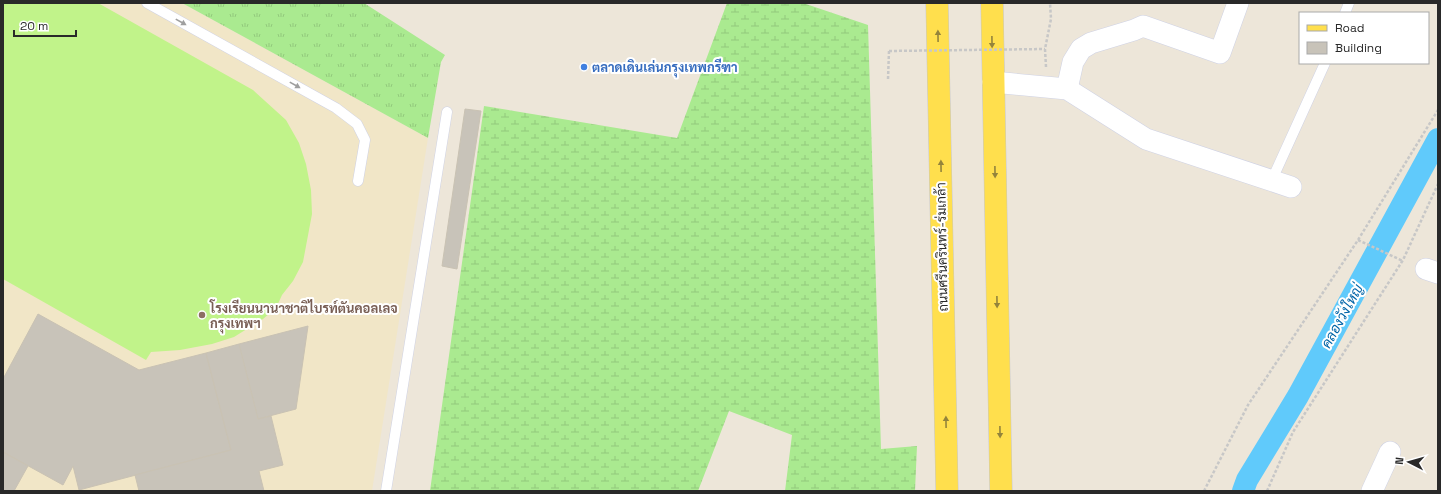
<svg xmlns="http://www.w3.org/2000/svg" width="1441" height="494" font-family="'Space Grotesk',Sarabun,sans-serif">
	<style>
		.education { fill: #f1e6c7 }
		.grass { fill: url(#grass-tufts) }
		.wetland { fill: url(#wetland-marsh) }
		.pitch { fill: #c1f38a }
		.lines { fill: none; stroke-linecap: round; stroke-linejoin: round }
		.canal { stroke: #60cafb; stroke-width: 22 }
		.building { fill: #c8c3b9; stroke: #c9c2b3 }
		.lane-casing { stroke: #cfd2e4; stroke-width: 11 }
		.street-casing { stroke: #cfd2e4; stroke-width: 22 }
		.primary-casing { stroke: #c7c7c7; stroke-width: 23 }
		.path { stroke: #c7c7c7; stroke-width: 2.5; stroke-dasharray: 3 2; stroke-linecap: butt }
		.lane { stroke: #fff; stroke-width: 10 }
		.street { stroke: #fff; stroke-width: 21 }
		.primary { stroke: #ffdf4d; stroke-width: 22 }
		.path-bridge { stroke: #c7c7c7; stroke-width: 2.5; stroke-dasharray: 3 2; stroke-linecap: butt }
		.oneway { fill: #9f9f9f }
		.oneway2 { fill: #94843b }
		.shop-dot { fill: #3f7fe0; stroke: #fff; stroke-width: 1.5 }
		.education-dot { fill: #8d6e63; stroke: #fff; stroke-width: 1.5 }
		.labels { text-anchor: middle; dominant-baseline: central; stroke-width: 4; stroke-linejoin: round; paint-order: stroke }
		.shop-label { font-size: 13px; font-weight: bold; fill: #366cbe; stroke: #fff; text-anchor: start }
		.street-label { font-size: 13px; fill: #292929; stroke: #fff }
		.education-label { font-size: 13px; font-weight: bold; fill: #785e54; stroke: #fff; text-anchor: start }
		.water-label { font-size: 14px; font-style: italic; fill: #0064a7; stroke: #fff }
	</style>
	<defs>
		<pattern id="grass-tufts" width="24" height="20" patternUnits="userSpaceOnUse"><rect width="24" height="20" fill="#aaea90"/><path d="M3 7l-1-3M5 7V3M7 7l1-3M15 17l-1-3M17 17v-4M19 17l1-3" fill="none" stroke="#92c97c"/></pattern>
		<pattern id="wetland-marsh" width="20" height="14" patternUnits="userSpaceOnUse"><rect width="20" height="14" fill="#aaea90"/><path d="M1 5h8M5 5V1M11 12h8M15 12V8" fill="none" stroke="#92c97c"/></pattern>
	</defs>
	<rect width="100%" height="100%" fill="#ede6d9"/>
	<polygon class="education" points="3,3 182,3 428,138 372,491 3,491"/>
	<polygon class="grass" points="182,3 364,3 445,55 441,62 428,138"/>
	<polygon class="wetland" points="727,3 803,3 868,25 881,449 917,446 915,491 785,491 792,435 729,411 698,491 430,491 484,106 677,138"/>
	<polygon class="pitch" points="3,3 98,3 253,90 286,120 299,143 306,164 311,190 312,214 303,262 293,281 282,295 276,308 263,319 234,337 212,344 180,350 151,352 146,360 3,279"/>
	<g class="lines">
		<polyline class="canal" points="1243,491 1247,480 1298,396 1438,139"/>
	</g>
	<g class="building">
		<polygon points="465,109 481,111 457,269 442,266"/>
		<polygon points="38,314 139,370 206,353 231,450 79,490 73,466 63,485 3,452 3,379"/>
		<polygon points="308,326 296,409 258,419 239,344"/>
		<polygon points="239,344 258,419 271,416 283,465 259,471 264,491 139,491 135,475 231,450 206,353"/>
		<polygon points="3,452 28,466 14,491 3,491"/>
	</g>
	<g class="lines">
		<defs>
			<g id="lane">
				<polyline points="147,3 336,108 357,124 365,140 358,181"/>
				<polyline points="1345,13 1349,3"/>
				<polyline points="1271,182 1325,63"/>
				<polyline points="386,491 447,112"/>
			</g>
			<g id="street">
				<polyline points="993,82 1067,89 1146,139 1291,187"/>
				<polyline points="1067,89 1073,62 1081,49 1091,43 1134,30 1143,26 1220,53 1238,3"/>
				<polyline points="1426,269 1438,273"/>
				<polyline points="1372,491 1390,452"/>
			</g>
			<g id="primary">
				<polyline points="937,3 947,491"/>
				<polyline points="992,3 1001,491"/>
			</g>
		</defs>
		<use href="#lane" class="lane-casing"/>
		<use href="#street" class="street-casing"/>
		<use href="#primary" class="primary-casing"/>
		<g class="path">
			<polyline points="1046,67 1045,49 1051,19 1050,3"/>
			<polyline points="888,79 889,51"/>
			<polyline points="1358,240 1403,261"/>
			<polyline points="1204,491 1248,405 1358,240 1438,110"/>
			<polyline points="1267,491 1293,432 1403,260 1438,184"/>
		</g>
		<use href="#lane" class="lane"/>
		<use href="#street" class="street"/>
		<use href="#primary" class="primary"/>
		<polyline class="path-bridge" points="889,51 1045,49"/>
	</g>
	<defs><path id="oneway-solid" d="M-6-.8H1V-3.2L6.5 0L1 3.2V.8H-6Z"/></defs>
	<g class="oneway">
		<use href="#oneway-solid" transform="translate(181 22) rotate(29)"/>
		<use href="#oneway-solid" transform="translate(295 85) rotate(29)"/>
	</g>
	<g class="oneway2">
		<use href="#oneway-solid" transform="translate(938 36) rotate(-91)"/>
		<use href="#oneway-solid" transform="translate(992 42) rotate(89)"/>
		<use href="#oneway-solid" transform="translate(941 166) rotate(-91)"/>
		<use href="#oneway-solid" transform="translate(995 172) rotate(89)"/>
		<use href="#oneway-solid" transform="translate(997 302) rotate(89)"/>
		<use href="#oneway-solid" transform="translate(946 422) rotate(-91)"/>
		<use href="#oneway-solid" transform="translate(1000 432) rotate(89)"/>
	</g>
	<circle class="shop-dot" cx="584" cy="67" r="4"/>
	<circle class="education-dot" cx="202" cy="315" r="4"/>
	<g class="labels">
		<g class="shop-label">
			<text x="592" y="67">ตลาดเดินเล่นกรุงเทพกรีฑา</text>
		</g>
		<g class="street-label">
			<text transform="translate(942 247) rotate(-91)">ถนนศรีนครินทร์-ร่มเกล้า</text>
		</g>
		<g class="education-label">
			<text x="210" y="308">โรงเรียนนานาชาติไบรท์ตันคอลเลจ<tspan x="210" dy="15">กรุงเทพฯ</tspan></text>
		</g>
		<g class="water-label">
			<text transform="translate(1342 316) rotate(-61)">คลองวังใหญ่</text>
		</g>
	</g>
	<rect width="1441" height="494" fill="none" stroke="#292929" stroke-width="8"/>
	<rect x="1299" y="12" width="130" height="52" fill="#ffffff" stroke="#a9a9a9"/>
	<rect x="1307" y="25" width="20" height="6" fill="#ffdf4d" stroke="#a9a9a9"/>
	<text x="1335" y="32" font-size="12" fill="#292929">Road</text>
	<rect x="1307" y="42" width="20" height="12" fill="#c8c3b9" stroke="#a9a9a9"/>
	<text x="1335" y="52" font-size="12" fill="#292929">Building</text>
	<g transform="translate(1409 462) rotate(276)" stroke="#ffffff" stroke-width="3" paint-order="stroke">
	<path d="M0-3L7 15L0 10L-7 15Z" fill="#292929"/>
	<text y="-6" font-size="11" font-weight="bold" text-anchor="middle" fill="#292929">N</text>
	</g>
	<path d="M14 30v6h62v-6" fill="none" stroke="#292929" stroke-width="2"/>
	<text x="20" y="30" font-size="12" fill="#292929" stroke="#ffffff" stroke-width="3" paint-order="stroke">20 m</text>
</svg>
